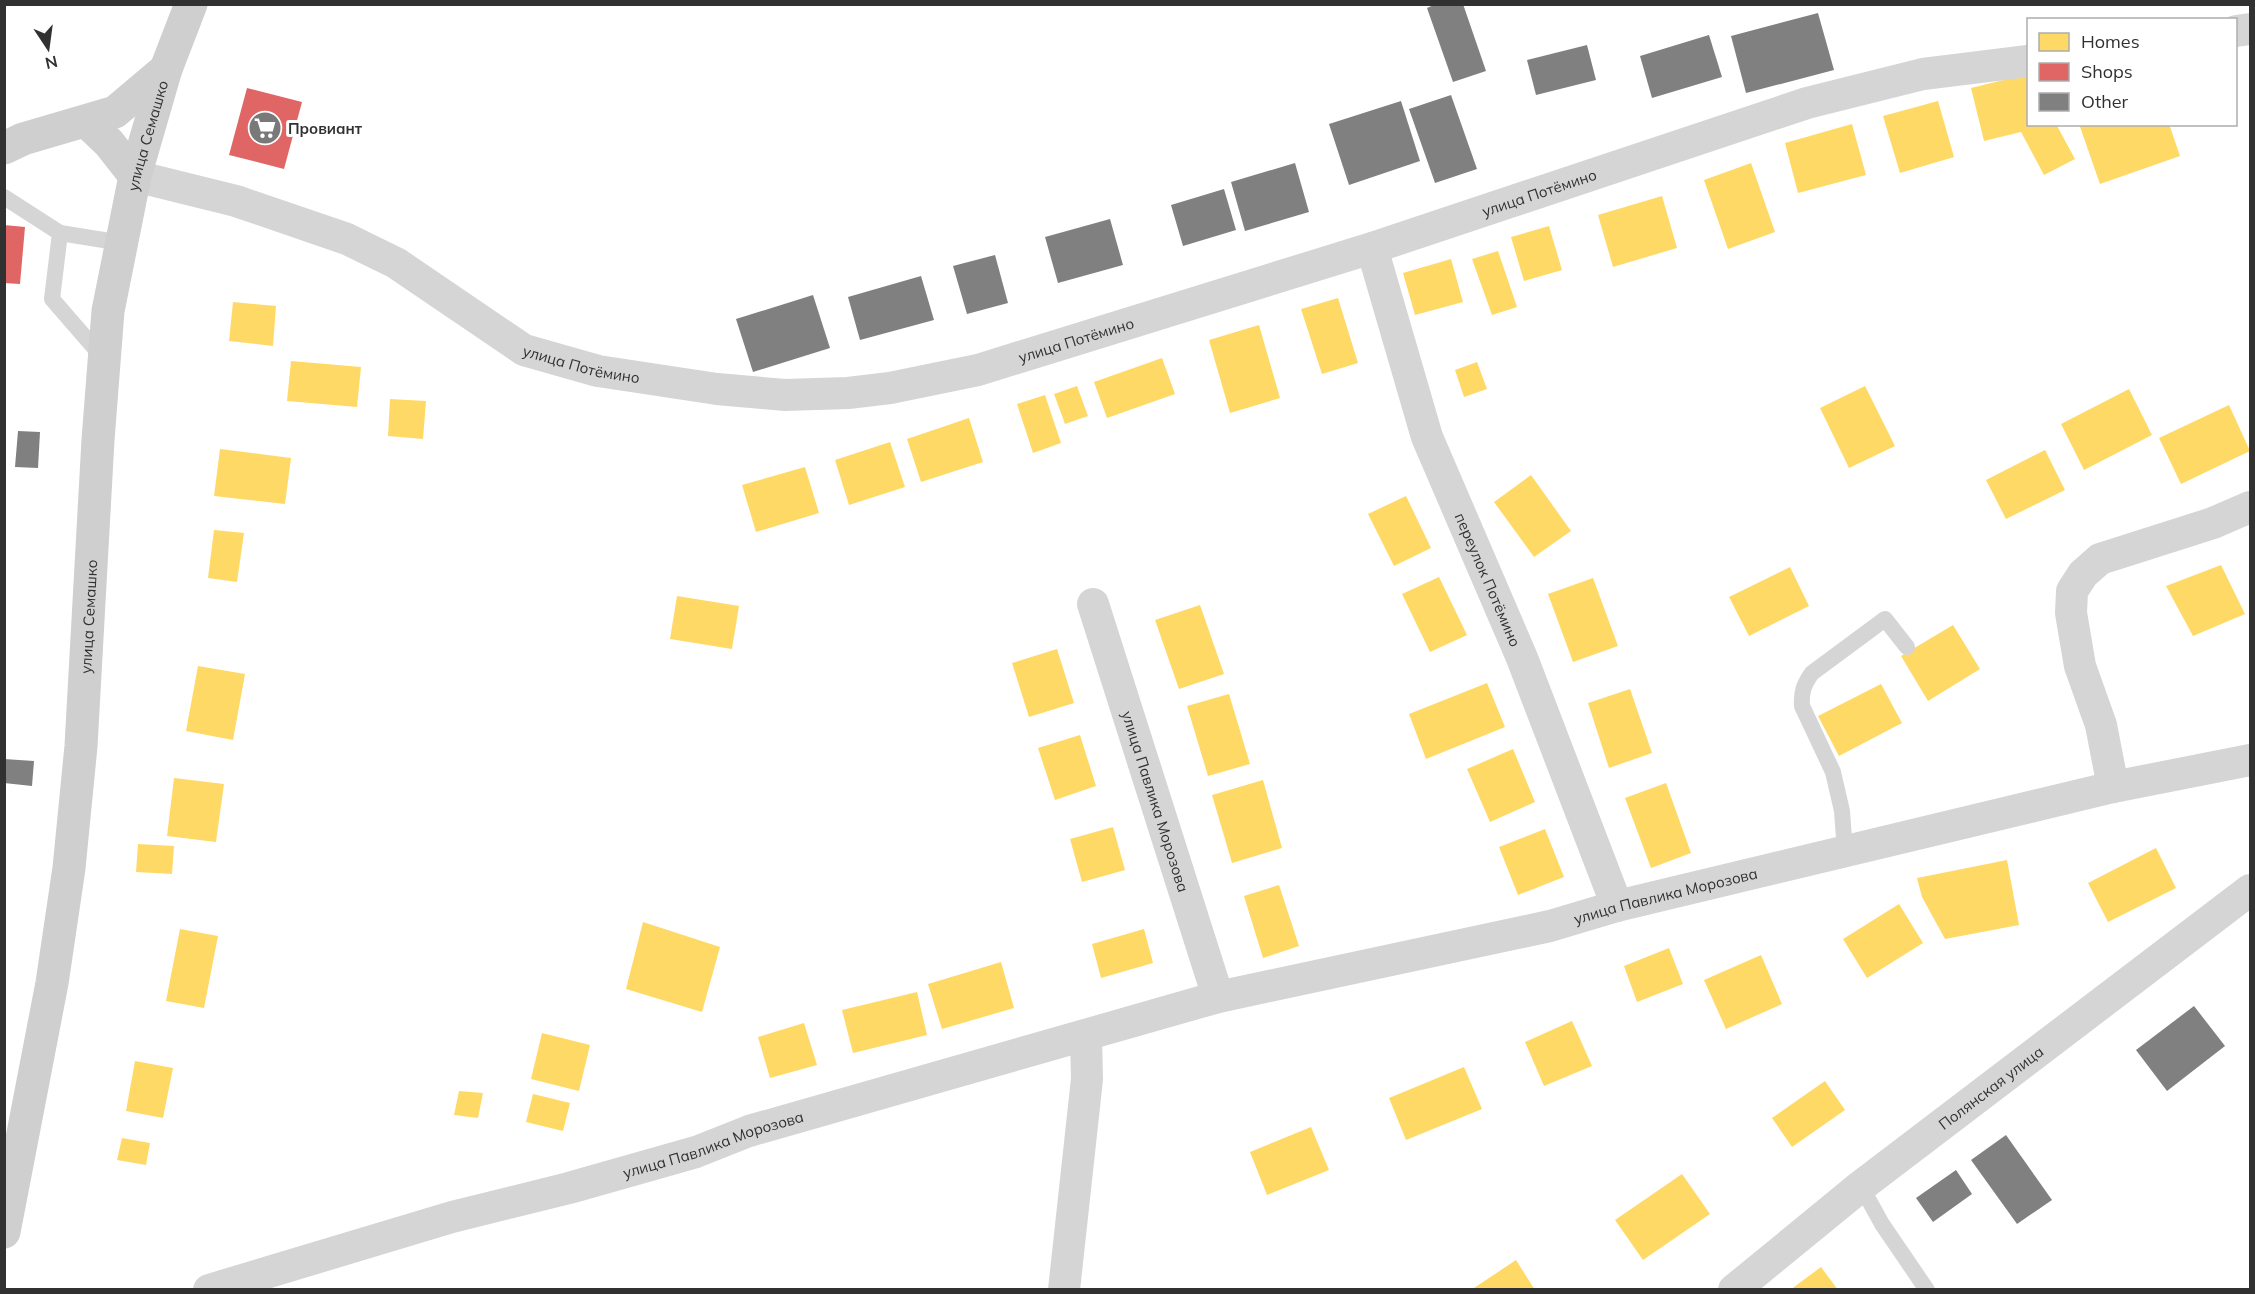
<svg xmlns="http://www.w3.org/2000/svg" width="2255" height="1294" font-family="Mulish,sans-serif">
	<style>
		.homes { fill: #ffd966 }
		.shops { fill: #e06666 }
		.building { fill: #808080 }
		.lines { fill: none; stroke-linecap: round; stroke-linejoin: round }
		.lane { stroke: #d5d5d5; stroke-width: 16 }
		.street { stroke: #d5d5d5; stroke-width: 32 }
		.secondary { stroke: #cfcfcf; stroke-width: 33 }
		.labels { text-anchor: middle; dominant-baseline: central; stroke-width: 6; stroke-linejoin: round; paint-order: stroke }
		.poi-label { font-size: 15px; font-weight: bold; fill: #313131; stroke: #fff; text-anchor: start }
		.street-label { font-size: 15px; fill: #313131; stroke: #fff }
	</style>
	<rect width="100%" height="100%" fill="#fff"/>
	<g class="homes">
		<polygon points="2028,74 2028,124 2056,124 2075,159 2044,175 2021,132 1984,141 1971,88"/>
		<polygon points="1938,101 1954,157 1900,173 1883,116"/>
		<polygon points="1852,124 1866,175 1798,193 1785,143"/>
		<polygon points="2079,124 2169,124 2180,156 2100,184"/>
		<polygon points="1751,163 1775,232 1728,249 1704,180"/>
		<polygon points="1662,196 1677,248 1613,267 1598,215"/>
		<polygon points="1549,226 1562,270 1524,281 1511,237"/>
		<polygon points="1498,251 1517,307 1492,315 1472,259"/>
		<polygon points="1451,259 1463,302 1415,315 1403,273"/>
		<polygon points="1338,298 1358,363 1322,374 1301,309"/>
		<polygon points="233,302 276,306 273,346 229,341"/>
		<polygon points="1259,325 1280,398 1230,413 1209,340"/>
		<polygon points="1162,358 1175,394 1107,418 1094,382"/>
		<polygon points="291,361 361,367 357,407 287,401"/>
		<polygon points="1477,362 1487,389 1464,397 1455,370"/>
		<polygon points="1077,386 1088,416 1065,424 1054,394"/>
		<polygon points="1865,386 1895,446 1849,468 1820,408"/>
		<polygon points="2129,389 2152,435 2084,470 2061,424"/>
		<polygon points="1045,395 1061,443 1033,453 1017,404"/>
		<polygon points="390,399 426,401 423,439 388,436"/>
		<polygon points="2229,405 2250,451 2181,484 2159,438"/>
		<polygon points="969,418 983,462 921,482 907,439"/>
		<polygon points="890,442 905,487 849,505 835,460"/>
		<polygon points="220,449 291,458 285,504 214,496"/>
		<polygon points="2045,450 2065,490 2006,519 1986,480"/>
		<polygon points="805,467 819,513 756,532 742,485"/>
		<polygon points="1531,475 1571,531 1534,557 1494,502"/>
		<polygon points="1406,496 1431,548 1394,566 1368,514"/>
		<polygon points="214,530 244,533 237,582 208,578"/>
		<polygon points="2221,565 2245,614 2193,636 2166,586"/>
		<polygon points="1790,567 1809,606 1749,636 1729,597"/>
		<polygon points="1439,577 1467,635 1430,652 1402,594"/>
		<polygon points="1593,578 1618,646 1573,662 1548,594"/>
		<polygon points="677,596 739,606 732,649 670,639"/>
		<polygon points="1200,605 1224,674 1179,689 1155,620"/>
		<polygon points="1953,625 1980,669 1928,701 1901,656"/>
		<polygon points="1057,649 1074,703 1029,717 1012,663"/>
		<polygon points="198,666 245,674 233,740 186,731"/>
		<polygon points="1487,683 1505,727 1426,759 1409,714"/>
		<polygon points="1881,684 1902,723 1839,756 1818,716"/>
		<polygon points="1630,689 1652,753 1609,768 1588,703"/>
		<polygon points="1229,694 1250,764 1208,776 1187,706"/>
		<polygon points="1080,735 1096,786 1055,800 1038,748"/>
		<polygon points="1513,749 1535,802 1490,822 1467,769"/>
		<polygon points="174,778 224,784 216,842 167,836"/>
		<polygon points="1263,780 1282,848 1232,863 1212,795"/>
		<polygon points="1666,783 1691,853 1651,868 1625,798"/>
		<polygon points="1113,827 1125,870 1082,882 1070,839"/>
		<polygon points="1545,829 1564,877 1518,895 1499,847"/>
		<polygon points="138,844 174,846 172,874 136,872"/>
		<polygon points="2156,848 2176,888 2108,922 2088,883"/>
		<polygon points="2007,860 2019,925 1945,939 1922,897 1917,878"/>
		<polygon points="1279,885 1299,946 1263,958 1244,896"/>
		<polygon points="1899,904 1923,943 1867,978 1843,939"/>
		<polygon points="643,922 720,947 702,1012 626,989"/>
		<polygon points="180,929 218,936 204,1008 166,1001"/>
		<polygon points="1144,929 1153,963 1101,978 1092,944"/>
		<polygon points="1669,948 1683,984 1637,1002 1624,966"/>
		<polygon points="1761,955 1782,1004 1726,1029 1704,980"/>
		<polygon points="1001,962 1014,1008 942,1029 928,984"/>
		<polygon points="917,992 927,1035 853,1053 842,1010"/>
		<polygon points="1572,1021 1592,1066 1544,1086 1525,1042"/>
		<polygon points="804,1023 817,1065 770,1078 758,1037"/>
		<polygon points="542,1033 590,1045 579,1091 531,1079"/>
		<polygon points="135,1061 173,1068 163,1118 126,1111"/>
		<polygon points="1464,1067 1482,1109 1406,1140 1389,1098"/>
		<polygon points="1825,1081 1845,1110 1792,1147 1772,1118"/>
		<polygon points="459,1091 483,1093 478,1118 454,1115"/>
		<polygon points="533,1094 570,1103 563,1131 526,1122"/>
		<polygon points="1311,1127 1329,1170 1267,1195 1250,1152"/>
		<polygon points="122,1138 150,1143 146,1165 117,1160"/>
		<polygon points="1682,1174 1710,1214 1643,1260 1615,1220"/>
		<polygon points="1516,1260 1535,1290 1471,1290"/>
		<polygon points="1821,1267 1838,1290 1790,1290"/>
	</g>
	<g class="shops">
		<polygon points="247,88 302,102 284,169 229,155"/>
		<polygon points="4,225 25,227 20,284 4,283"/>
	</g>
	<g class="building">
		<polygon points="1436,4 1463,4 1486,71 1453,82 1427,8"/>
		<polygon points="1818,13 1834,70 1746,93 1731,36"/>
		<polygon points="1709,35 1722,77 1652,98 1640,56"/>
		<polygon points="1587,45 1596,80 1536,95 1527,60"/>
		<polygon points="1451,95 1477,169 1435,183 1409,109"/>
		<polygon points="1401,101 1420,161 1349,185 1329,124"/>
		<polygon points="1295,163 1309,212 1245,231 1231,182"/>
		<polygon points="1224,189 1236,230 1183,246 1171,205"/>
		<polygon points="1110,219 1123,265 1058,283 1045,237"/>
		<polygon points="995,255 1008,303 967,314 953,266"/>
		<polygon points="921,276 934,320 860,340 848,297"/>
		<polygon points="813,295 830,348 753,372 736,319"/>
		<polygon points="18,431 40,432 38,468 15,467"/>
		<polygon points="4,759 34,761 32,786 4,783"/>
		<polygon points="2194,1006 2225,1046 2167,1091 2136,1050"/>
		<polygon points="2006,1135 2052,1200 2017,1224 1971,1160"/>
		<polygon points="1956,1170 1972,1194 1933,1222 1916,1198"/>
	</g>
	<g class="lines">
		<g class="lane">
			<polyline points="4,197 60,233 52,299 104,359"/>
			<polyline points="60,233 122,243"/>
			<path d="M1845 852 1842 811 1833 772 1802 706C1801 692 1804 684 1812 673L1885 619 1907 647"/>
			<polyline points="1861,1186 1882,1224 1927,1290"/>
		</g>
		<g class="street">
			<polyline points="2236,31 2250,29"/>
			<path id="s1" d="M135 176 236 201 347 239 396 263 524 350 598 371 717 389 785 395 848 393 890 388 978 370 1372 248 1807 103 1923 74 2028 61"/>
			<path id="s2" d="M1372 248 1427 437 1522 658 1617 906"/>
			<path id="s3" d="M1093 604 1218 997"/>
			<polyline points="2113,787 2101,725 2080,666 2071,613 2072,591 2083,574 2100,559 2213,523 2250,507"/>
			<path id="s4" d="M209 1290 452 1217 569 1188 696 1152 749 1131 1218 997 1550 926 1617 906 2113 787 2250 760"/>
			<polyline points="1064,1290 1087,1079 1086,1037"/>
			<path id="s5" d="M1734 1290 1861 1186 2250 890"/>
		</g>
		<g class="secondary">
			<polyline points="86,121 109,143 135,176"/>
			<polyline points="4,148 23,139 115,112 166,69"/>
			<path id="s6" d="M4 1232 52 983 69 868 81 746 98 440 108 311 135 176 166 69 191 4"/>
		</g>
	</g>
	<defs>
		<symbol id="supermarket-disc" viewBox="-11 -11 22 22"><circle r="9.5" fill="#797979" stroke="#fff"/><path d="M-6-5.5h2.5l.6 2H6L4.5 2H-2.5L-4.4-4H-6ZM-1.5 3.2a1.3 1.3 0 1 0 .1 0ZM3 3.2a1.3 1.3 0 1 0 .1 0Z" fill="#fff"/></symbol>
	</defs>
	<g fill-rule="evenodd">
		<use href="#supermarket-disc" x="246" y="109" width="38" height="38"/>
	</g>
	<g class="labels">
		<g class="poi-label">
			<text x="288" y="128">Провиант</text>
		</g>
		<g class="street-label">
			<text stroke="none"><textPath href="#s6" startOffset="1108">улица Семашко</textPath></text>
			<text stroke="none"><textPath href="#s1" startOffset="1480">улица Потёмино</textPath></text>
			<text stroke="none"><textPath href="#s1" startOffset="994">улица Потёмино</textPath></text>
			<text stroke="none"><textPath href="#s1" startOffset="490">улица Потёмино</textPath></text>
			<text stroke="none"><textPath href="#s2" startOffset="352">переулок Потёмино</textPath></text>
			<text stroke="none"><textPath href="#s6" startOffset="622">улица Семашко</textPath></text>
			<text stroke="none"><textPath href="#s3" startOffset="207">улица Павлика Морозова</textPath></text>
			<text stroke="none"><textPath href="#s4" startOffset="1510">улица Павлика Морозова</textPath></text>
			<text stroke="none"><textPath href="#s5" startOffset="327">Полянская улица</textPath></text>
			<text stroke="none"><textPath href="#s4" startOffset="525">улица Павлика Морозова</textPath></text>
		</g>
	</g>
	<rect width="2255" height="1294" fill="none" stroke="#313131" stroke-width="12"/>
	<rect x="2027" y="18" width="210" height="108" fill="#ffffff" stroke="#adadad" stroke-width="1.5"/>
	<rect x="2039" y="33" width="30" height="18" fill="#ffd966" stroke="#adadad" stroke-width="1.5"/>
	<text x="2081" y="48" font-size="18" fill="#313131">Homes</text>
	<rect x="2039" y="63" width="30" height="18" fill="#e06666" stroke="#adadad" stroke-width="1.5"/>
	<text x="2081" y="78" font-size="18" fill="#313131">Shops</text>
	<rect x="2039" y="93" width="30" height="18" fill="#808080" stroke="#adadad" stroke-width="1.5"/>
	<text x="2081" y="108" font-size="18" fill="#313131">Other</text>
	<g transform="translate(48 48) rotate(167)" stroke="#ffffff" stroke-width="4.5" paint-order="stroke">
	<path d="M0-4.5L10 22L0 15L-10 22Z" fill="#313131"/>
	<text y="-9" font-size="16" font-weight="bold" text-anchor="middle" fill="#313131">N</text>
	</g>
</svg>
